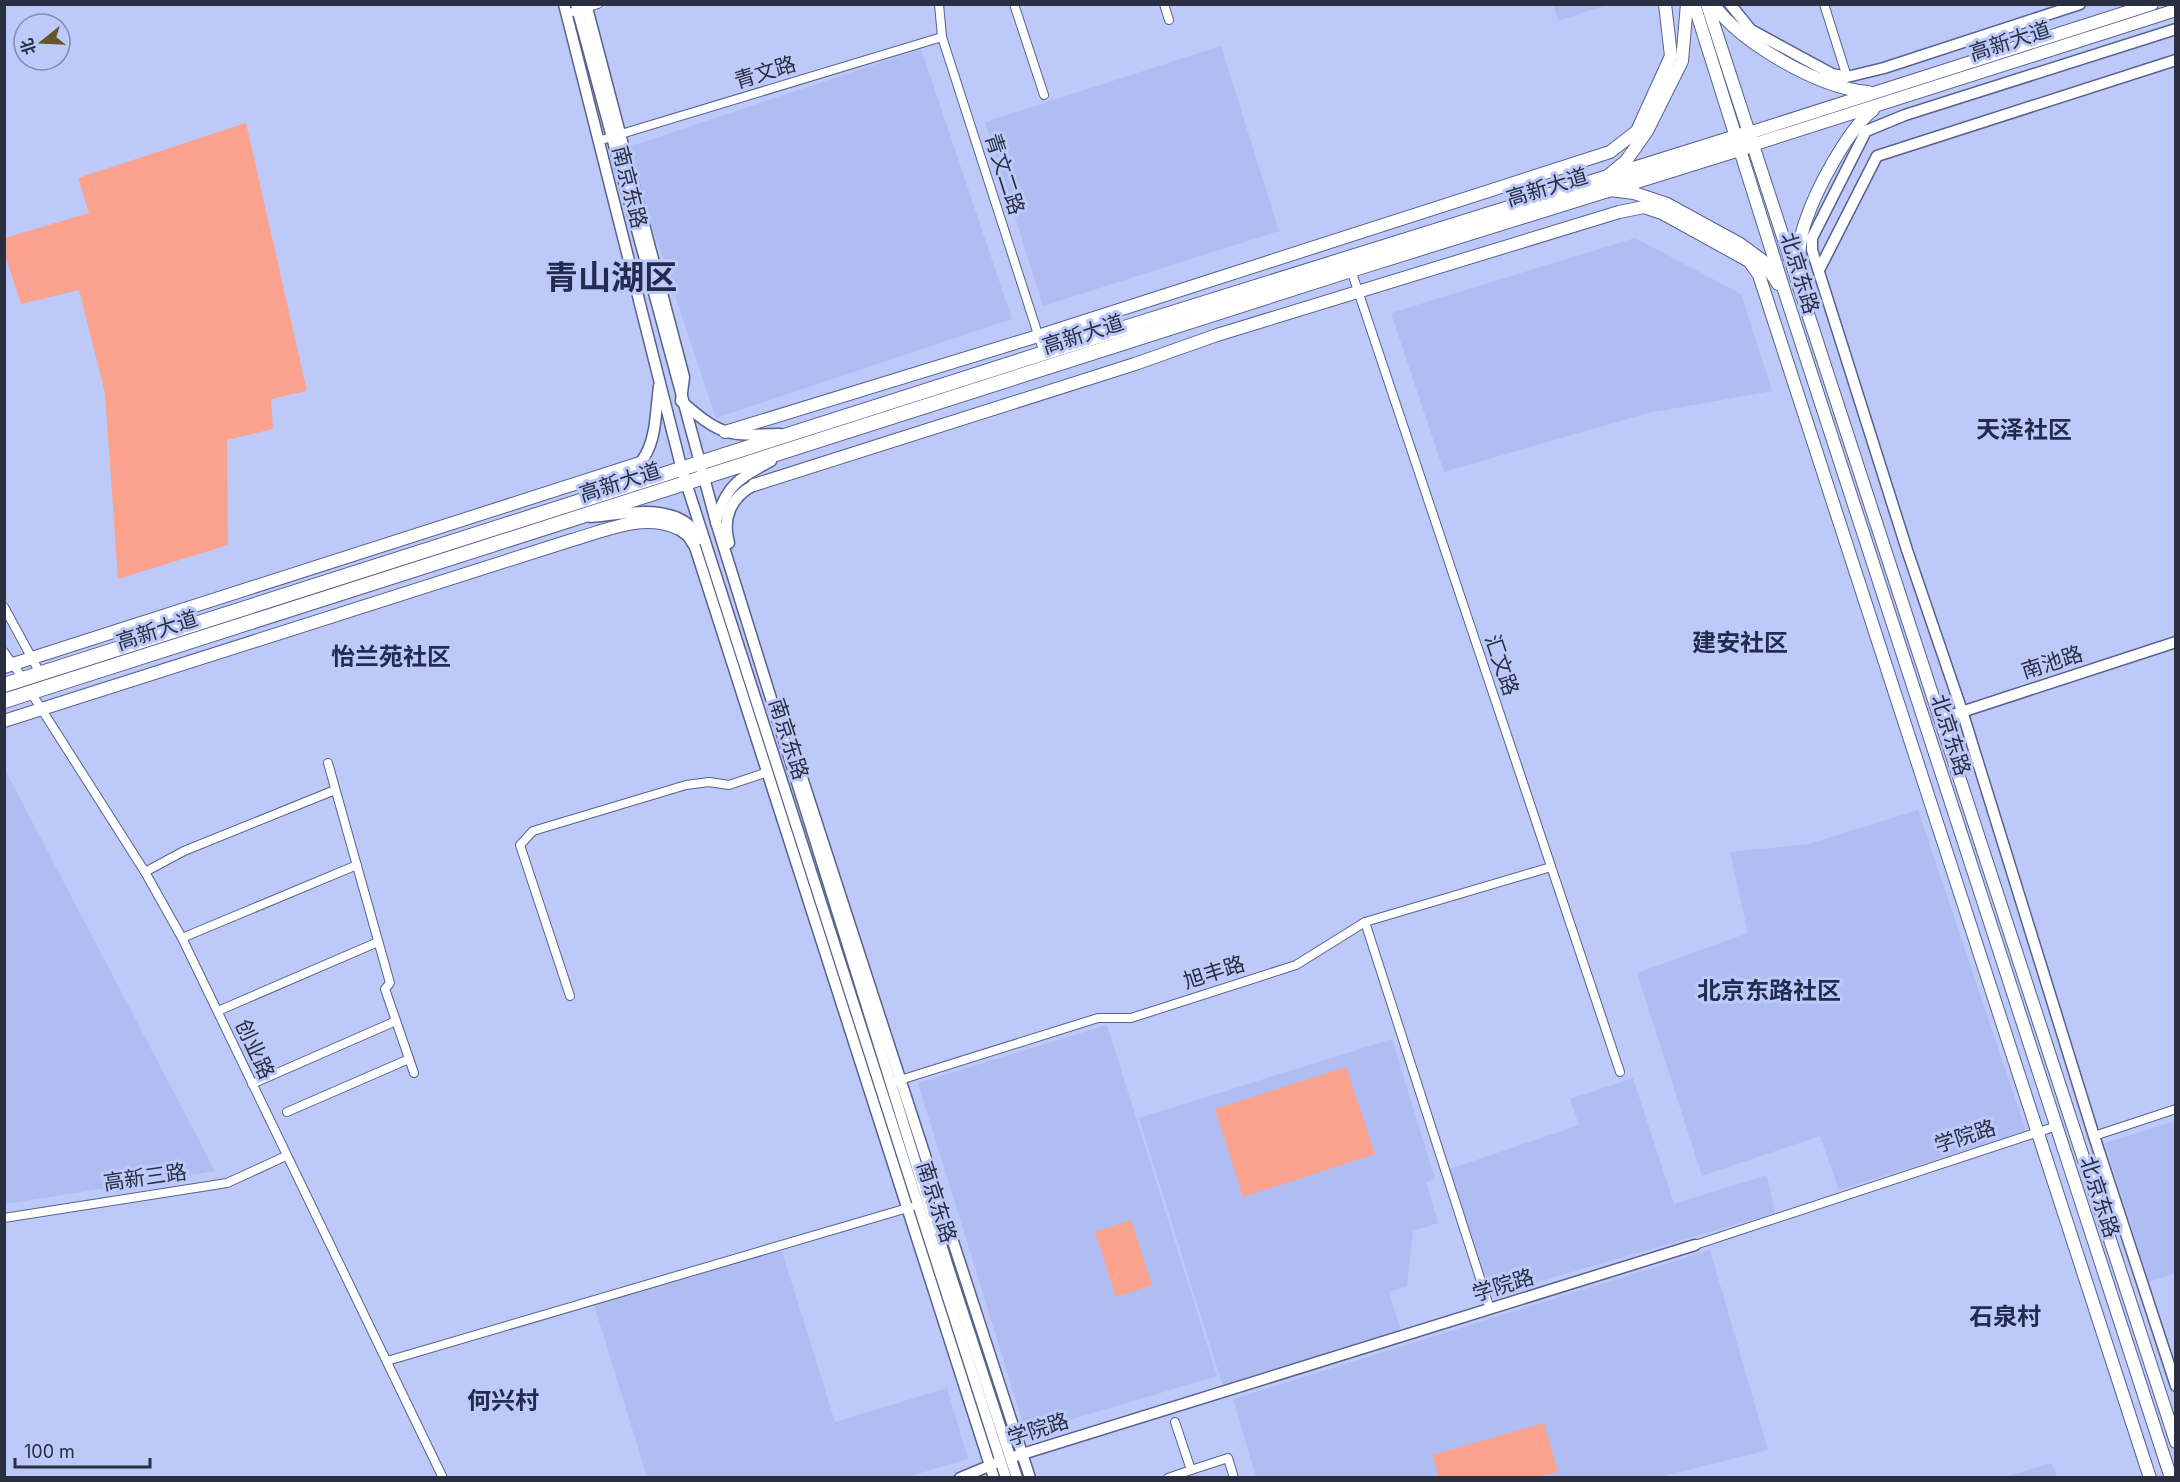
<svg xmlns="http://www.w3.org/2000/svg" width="2180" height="1482" font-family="Inter,'Noto Sans SC',sans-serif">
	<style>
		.built { fill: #afbdf2 }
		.green { fill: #fba28e }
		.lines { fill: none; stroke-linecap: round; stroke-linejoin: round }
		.street-casing { stroke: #58628c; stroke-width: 10 }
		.secondary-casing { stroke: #58628c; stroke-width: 13 }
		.primary-casing { stroke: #58628c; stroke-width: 14 }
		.highway-casing { stroke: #58628c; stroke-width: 16 }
		.street { stroke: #fff; stroke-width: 8 }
		.secondary { stroke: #fff; stroke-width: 10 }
		.primary { stroke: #fff; stroke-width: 12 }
		.highway { stroke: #fff; stroke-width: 14 }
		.labels { text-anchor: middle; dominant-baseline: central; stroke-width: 6; stroke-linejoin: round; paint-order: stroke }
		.street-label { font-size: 21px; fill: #292e40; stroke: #bdc9f9 }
		.quarter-label { font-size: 24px; font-weight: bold; fill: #232b50; stroke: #bdc9f9 }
		.town-label { font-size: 33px; font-weight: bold; fill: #232b50; stroke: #bdc9f9 }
	</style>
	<rect width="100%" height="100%" fill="#bdc9f9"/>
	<g class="built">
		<polygon points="1553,4 1607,4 1607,5 1558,21"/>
		<polygon points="1221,46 1279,231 1043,306 985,122"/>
		<polygon points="921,49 1012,319 716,418 626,148"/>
		<polygon points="1635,238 1741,294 1772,391 1648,413 1444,472 1391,313"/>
		<polygon points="5,770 215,1171 5,1204"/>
		<polygon points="1918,810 2026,1131 1839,1190 1820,1136 1702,1176 1637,973 1748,933 1730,852 1809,844"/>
		<polygon points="1107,1025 1217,1376 1026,1433 918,1083"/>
		<polygon points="1392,1039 1435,1179 1426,1182 1438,1223 1413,1231 1407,1286 1389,1292 1401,1331 1223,1387 1139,1118"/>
		<polygon points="1633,1078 1674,1204 1767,1175 1775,1213 1489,1296 1447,1170 1579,1125 1570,1099"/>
		<polygon points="2175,1121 2175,1273 2149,1282 2105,1143"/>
		<polygon points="781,1248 835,1422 947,1388 968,1459 907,1477 647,1477 594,1305"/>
		<polygon points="1710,1250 1768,1450 1656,1478 1256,1477 1233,1399"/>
		<polygon points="2052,1463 2057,1477 2004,1477"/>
	</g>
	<g class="green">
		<polygon points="246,123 307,391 271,399 273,429 227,440 228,545 118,579 105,393 79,290 21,304 5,255 5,238 89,213 78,178"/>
		<polygon points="1346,1067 1375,1154 1243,1197 1215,1109"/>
		<polygon points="1131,1220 1152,1285 1116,1297 1095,1232"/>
		<polygon points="1544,1423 1558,1472 1538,1477 1439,1477 1432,1455"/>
	</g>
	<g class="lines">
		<defs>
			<g id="street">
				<polyline points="939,4 942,37 1044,353"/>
				<polyline points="1014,4 1044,95"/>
				<polyline points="1164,4 1169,20"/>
				<polyline points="1824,4 1847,77"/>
				<polyline points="566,14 598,4"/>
				<polyline points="598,141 942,37"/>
				<polyline points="1351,270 1620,1072"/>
				<polyline points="4,607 40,673"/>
				<polyline points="4,652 24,680"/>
				<polyline points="30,691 145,872 182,938 443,1478"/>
				<polyline points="328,763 390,983 385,989 414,1073"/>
				<polyline points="145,872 184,851 335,790"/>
				<polyline points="1365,922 1490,1309"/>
				<polyline points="182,938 357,865"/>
				<polyline points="570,996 520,845 533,831 686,785 709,782 729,785 768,772"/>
				<polyline points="218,1011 378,942"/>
				<polyline points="897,1081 1098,1018 1131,1018 1296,965 1365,922 1551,867"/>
				<polyline points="252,1084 396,1021"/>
				<polyline points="287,1112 409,1059"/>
				<polyline points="2094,1136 2176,1109"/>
				<polyline points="4,1218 227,1183 286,1156"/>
				<polyline points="1695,1245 2057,1126"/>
				<polyline points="387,1361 911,1207"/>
				<polyline points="1191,1470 1228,1458 1234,1478"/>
				<polyline points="1168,1478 1191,1470 1175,1422"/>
			</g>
			<g id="secondary">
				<polyline points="564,4 682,470 1006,1478"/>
				<polyline points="576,4 716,522 949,1270 1017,1478"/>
				<path d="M586 4 684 377 681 401C721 436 727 436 780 434"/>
				<polyline points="1730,4 1751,30 1832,74 1847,77 1884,68 2080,4"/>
				<polyline points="2176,29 1905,115 1866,131 1812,238 1812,250 1907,550 1962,711 2094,1136 2176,1386"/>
				<polyline points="1819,270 1877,156 2176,60"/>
				<path d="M615 488C658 454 653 435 659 386"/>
				<path d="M591 517C626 514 680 500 700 539"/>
				<path d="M716 522C725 486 740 477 771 461"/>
				<polyline points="677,528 688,536 695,547 994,1478"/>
				<path d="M729 543C722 518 731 497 754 485"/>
				<polyline points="1940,719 2176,642"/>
				<polyline points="794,753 1030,1478"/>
				<polyline points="1016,1456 1695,1245"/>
				<polyline points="960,1478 996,1463"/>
			</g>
			<g id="primary">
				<polyline points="1694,4 1786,296 2171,1478"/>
				<polyline points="1707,4 2176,1442"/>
				<path d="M1713 4C1742 44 1819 88 1868 92"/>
				<polyline points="1749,133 2152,4"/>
				<polyline points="1752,145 2176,10"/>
				<polyline points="1609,175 1626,161 1647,131 1682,61 1687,4"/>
				<polyline points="1610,190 1634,193 1667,204 1740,244 1763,261 1778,284"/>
				<path d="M1799 276C1799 257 1799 238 1806 220 1816 190 1848 129 1873 110"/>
				<polyline points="725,432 1038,336 1610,152 1637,131 1671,56 1665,4"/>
				<polyline points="754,485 1135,364 1217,335 1619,212 1644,207 1662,213 1749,261 1759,275 2150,1478"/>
				<polyline points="4,667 640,463"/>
				<path d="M4 721 572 540C607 530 643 513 677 528"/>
			</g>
			<g id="highway">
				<polyline points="4,685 1044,353 1749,133"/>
				<polyline points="4,701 1351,270 1752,145"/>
			</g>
		</defs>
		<use href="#street" class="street-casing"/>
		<use href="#secondary" class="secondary-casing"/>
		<use href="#primary" class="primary-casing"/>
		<use href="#highway" class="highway-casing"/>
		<use href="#street" class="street"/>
		<use href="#secondary" class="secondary"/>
		<use href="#primary" class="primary"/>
		<use href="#highway" class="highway"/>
	</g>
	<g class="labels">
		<g class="street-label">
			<text transform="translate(2010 41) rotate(-18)">高新大道</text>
			<text transform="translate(765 72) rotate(-17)">青文路</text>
			<text transform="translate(1005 174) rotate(72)">青文二路</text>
			<text transform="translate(630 187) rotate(76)">南京东路</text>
			<text transform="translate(1547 187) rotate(-17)">高新大道</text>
			<text transform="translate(1800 273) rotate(73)">北京东路</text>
			<text transform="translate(1083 334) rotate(-18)">高新大道</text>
			<text transform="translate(620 482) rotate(-18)">高新大道</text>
			<text transform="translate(157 630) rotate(-18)">高新大道</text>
			<text transform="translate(2052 662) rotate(-18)">南池路</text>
			<text transform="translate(1502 665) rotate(71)">汇文路</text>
			<text transform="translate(1951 735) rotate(72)">北京东路</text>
			<text transform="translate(789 739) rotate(72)">南京东路</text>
			<text transform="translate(1214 972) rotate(-18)">旭丰路</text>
			<text transform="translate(255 1049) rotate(65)">创业路</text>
			<text transform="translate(1965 1136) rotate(-18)">学院路</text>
			<text transform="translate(145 1177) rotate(-8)">高新三路</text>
			<text transform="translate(2100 1197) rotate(72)">北京东路</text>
			<text transform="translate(937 1202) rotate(72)">南京东路</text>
			<text transform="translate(1503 1285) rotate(-17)">学院路</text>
			<text transform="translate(1038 1429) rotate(-18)">学院路</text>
		</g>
		<g class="quarter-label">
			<text x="2024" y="429">天泽社区</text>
			<text x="1740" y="642">建安社区</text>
			<text x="391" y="656">怡兰苑社区</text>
			<text x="1769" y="990">北京东路社区</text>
			<text x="2005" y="1316">石泉村</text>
			<text x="503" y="1400">何兴村</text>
		</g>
		<g class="town-label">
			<text x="611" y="277">青山湖区</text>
		</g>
	</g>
	<rect width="2180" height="1482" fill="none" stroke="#292e40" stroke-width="12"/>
	<g transform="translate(42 42) rotate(252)"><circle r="28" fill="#bdc9f9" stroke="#828baf" stroke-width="1.5"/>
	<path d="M0-4.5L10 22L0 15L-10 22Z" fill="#655623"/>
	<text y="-9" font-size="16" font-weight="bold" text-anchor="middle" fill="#292e40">北</text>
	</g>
	<path d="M15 1458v9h135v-9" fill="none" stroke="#292e40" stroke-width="3"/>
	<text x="24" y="1458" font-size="18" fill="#292e40" stroke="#bdc9f9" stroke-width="4.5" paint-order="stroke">100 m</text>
</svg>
